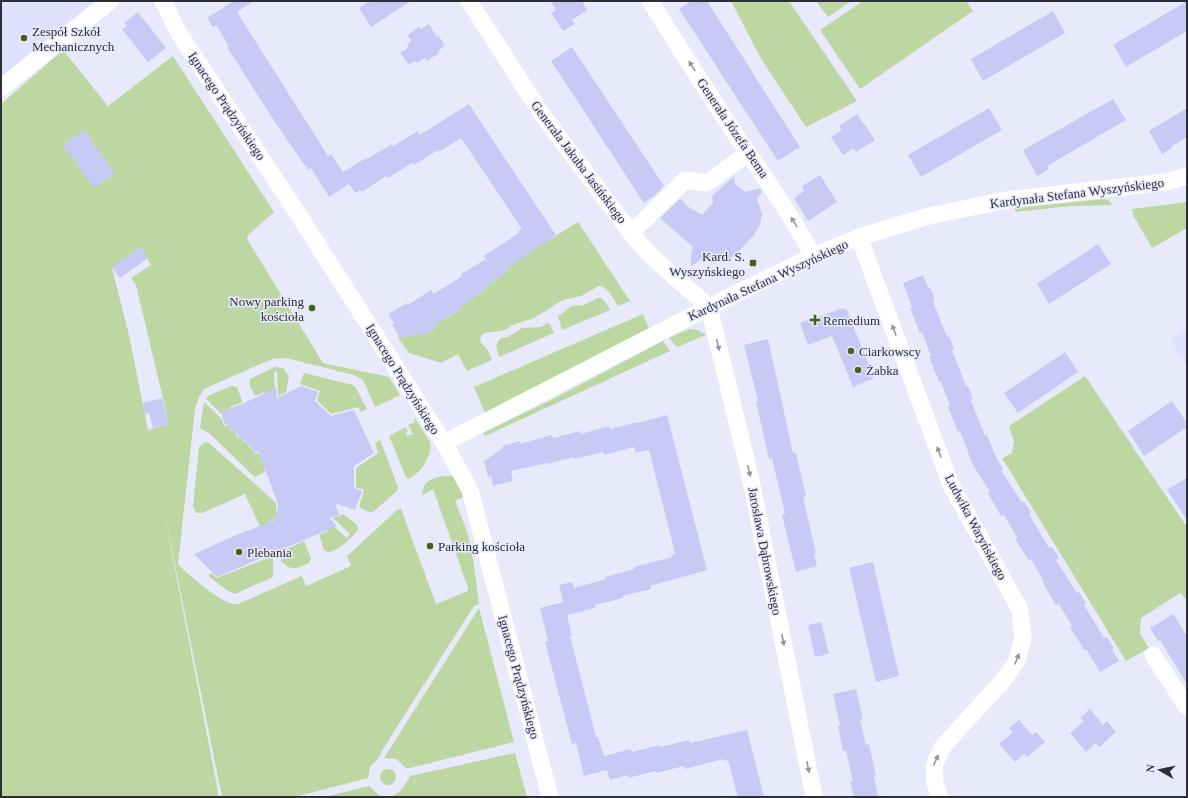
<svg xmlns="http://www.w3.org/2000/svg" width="1188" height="798" font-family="'Times New Roman',serif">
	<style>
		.built { fill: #dfe1ff }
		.green { fill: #bdd7a3; fill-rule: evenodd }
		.building { fill: #c7caf4 }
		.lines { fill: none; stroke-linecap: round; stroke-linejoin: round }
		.street { stroke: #fff; stroke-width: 17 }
		.oneway { fill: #96969b }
		.poi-dot { fill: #456418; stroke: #e8eafc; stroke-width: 1.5 }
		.labels { text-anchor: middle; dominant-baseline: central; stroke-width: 3; stroke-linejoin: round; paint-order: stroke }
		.poi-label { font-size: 13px; fill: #2e2e37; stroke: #e8eafc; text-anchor: start }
		.street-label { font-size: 13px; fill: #2e2e37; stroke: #e8eafc }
	</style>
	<rect width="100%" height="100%" fill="#e8eafc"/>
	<g class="built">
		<polygon points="1,1 94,1 1,76"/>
		<polygon points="1187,328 1187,366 1170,340"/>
	</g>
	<g class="green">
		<polygon points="731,1 789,1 857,101 806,127 760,57"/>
		<polygon points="816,1 851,1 828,17"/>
		<polygon points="863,1 966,1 973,11 860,89 820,30"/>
		<path d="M63 50 108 106 173 56 274 212 248 235 247 239 323 363 389 377 400 395 375 407 363 380 354 375 286 358 272 359 204 389 199 397 195 409 178 564C188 575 215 597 229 603 232 604 235 604 238 604L302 576 306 586 351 566 347 556 397 510 401 509 436 604 468 591V588L433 489 422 495C423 476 440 476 454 476L464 497 455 501 468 534 474 565 479 604 474 606 393 733 377 760 370 767 368 778 295 797H222L161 496 219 797H1V104ZM141 247 148 258 147 259 151 265 131 278 136 285 169 424 148 430 129 335 112 268Z"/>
		<polygon points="1103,199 1108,200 1113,205 1072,206 1023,211 1017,212 1015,211 1015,208"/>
		<polygon points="1187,202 1187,228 1152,248 1133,215 1132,209"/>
		<path d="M578 222 630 301 618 306 609 292 603 287 599 286 581 296 563 300 534 318 512 325C505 334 492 330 483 334L480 338 481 343 488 350 492 360 467 371 458 354 441 363 409 353 398 338 402 336 424 333 425 335 436 328 433 323 444 320 461 309 459 304 467 302 485 290 482 286 490 284 509 270 506 265 538 247Z"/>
		<polygon points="600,297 606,303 610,310 562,330 558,316 572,306 584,305"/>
		<polygon points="643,314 649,328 485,413 474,387"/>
		<polygon points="547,323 550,324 554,333 499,357 496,346 498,341 501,338 508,337 522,328 541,327"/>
		<polygon points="689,329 698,330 706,335 677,347 669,338"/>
		<polygon points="663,341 670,351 485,436 483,433 553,399"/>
		<polygon points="275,367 283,368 289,376 286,392 278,396 277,371 274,372 275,397 271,399 265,392 255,396 249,384 250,379"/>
		<polygon points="304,373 353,385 356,388 367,409 361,412 358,407 331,414 317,400 320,391 300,384"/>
		<polygon points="1085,376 1187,527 1187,600 1180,593 1141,618 1140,634 1149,648 1126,661 1002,458 1012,453 1014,441 1009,426"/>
		<polygon points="231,386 237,387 242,401 240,403 230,407 230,417 226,418 206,399 208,396"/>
		<polygon points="204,402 222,419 224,426 228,425 231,431 234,430 237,437 240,436 243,443 246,441 249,448 251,447 255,454 258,453 267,462 267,467 264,469 265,472 255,477 210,434 200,428"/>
		<path d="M415 418 430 442C433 455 420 475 408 479L406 477 389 436 406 427 408 432 406 433 407 436 413 434 408 425 415 422 414 419Z"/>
		<polygon points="380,440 398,487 397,491 373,512 369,512 359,507 364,490 356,487 356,468 378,453 375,443"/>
		<polygon points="207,442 209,443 276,503 276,512 280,516 269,522 270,526 263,529 259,524 245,494 202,513 197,513 194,510 193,506 199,447 202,444"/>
		<path d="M343 514 357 525 358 530C351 538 338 552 327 552L324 550 319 535 329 530V525H332L347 538 350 534 333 518Z"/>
		<path d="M304 541 311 558 309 563C295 569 293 572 281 561V552Z"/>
		<polygon points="273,556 273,577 235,594 228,591 208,576 211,573 217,578"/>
		<polygon points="479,608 514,742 410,768 406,768 396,759 384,758"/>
		<path d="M515 753 527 797H387C400 795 404 787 410 776Z"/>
		<circle cx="388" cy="777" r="8"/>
		<polygon points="369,786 379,795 385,797 325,797"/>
	</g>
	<g class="building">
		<polygon points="234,1 254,1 237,12 328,156 331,154 343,172 366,158 367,159 392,144 393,146 418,131 420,135 469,104 556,235 508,268 509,270 484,288 485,290 460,307 461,309 435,325 436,328 425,335 424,333 400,338 392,324 394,323 388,314 407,303 408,305 431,290 434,294 462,276 461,274 486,259 484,256 519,233 518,231 522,229 461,138 439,152 438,150 414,165 412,163 388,178 386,176 362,192 361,190 355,193 349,184 329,197 311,168 308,170 275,122 227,47 229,46 216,25 213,27 207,18"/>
		<polygon points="370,1 411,1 371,27 359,8"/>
		<polygon points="550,1 582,1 587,10 572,20 575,24 563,31 551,13 556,10"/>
		<polygon points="691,1 707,1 800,147 778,161 679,9"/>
		<polygon points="1187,1 1187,31 1126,67 1113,45"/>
		<polygon points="1053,11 1065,33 983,81 971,59"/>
		<polygon points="138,12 166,48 148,62 122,29 127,26 124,23"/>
		<polygon points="429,24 437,37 439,36 445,46 438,51 439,53 427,61 425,58 417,63 415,61 409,65 400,53 409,47 407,44 411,41 408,35 419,27 421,29"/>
		<polygon points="572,47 664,186 654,196 644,203 551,61"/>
		<polygon points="1113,99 1126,120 1047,166 1049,169 1037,176 1023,150"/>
		<polygon points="989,108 1002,130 921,177 908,155"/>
		<polygon points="1187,108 1187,137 1172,146 1173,147 1162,154 1149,131"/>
		<polygon points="857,114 875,140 856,152 854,148 843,155 831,137 842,130 839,126"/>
		<polygon points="84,130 115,174 94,188 63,145"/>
		<polygon points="820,175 837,202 808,221 794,198 804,191 802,186"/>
		<polygon points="734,176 735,184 745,192 760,188 762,192 757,199 762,214 760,225 754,235 737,253 728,260 718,262 701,259 691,267 691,255 693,247 660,218 680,199 683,201 687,206 702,215 713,203 712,196"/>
		<polygon points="1098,244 1111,264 1049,304 1037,284"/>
		<polygon points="141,247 148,258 120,278 112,267"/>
		<polygon points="923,275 928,288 930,287 935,300 933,301 947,337 949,336 954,349 952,350 966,386 968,386 973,399 971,400 985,436 987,435 996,457 1003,469 1001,470 1022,503 1024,501 1031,513 1029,514 1049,548 1052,547 1059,558 1056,560 1077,593 1079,592 1086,604 1084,605 1104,638 1107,637 1114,648 1112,650 1119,661 1100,672 1086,649 1084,650 1070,627 1072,626 1059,604 1056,605 1043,583 1044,582 1031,559 1029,561 1015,539 1017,537 1004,515 1001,516 988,493 990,492 973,465 960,431 958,432 948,407 950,406 941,382 939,382 929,357 931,356 922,332 920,333 910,308 912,307 903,283"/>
		<polygon points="843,308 847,310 874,378 853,387 832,336 808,345 800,323"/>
		<polygon points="768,339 793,453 796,453 806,496 803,497 816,553 814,553 817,566 796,572 782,515 785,514 772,458 769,459 756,402 758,401 744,345"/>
		<polygon points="1065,352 1078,372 1018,413 1004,393"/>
		<polygon points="301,386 318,392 315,401 331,416 354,410 374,453 354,466 354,488 362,491 355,510 335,503 339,515 329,518 337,526 217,577 194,554 234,536 275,520 278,504 258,451 255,453 251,446 249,447 246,440 243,442 239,435 238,436 233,429 231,430 228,424 225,425 221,412 244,403 276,388 277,398"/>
		<polygon points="162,398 169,424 153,428 149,413 145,414 143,403"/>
		<polygon points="1172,401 1187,423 1187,427 1144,456 1128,431"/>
		<polygon points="667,415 707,570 650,586 651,589 622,596 623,598 595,605 595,608 567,615 572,636 570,636 596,737 598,737 604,756 631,749 632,752 660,745 661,747 689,740 690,743 747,730 764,797 738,797 728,760 724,761 723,759 685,769 684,766 656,773 656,771 628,778 628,775 610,780 607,770 584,776 576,743 572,744 545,642 548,641 540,608 563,602 559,585 572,582 574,588 606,579 605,577 634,569 634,567 672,557 671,555 675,553 649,450 636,453 634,447 604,455 603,452 575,459 574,457 547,464 547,463 511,471 513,481 493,486 491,476 488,477 484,461 503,448 502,446 520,441 520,444 552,435 553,438 580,431 581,434 609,426 610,429 638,422 638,423"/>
		<polygon points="1187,478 1187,520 1167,490"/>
		<polygon points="873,562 899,676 876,682 849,568"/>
		<polygon points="1173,614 1187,636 1187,684 1160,640 1158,641 1150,628"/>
		<polygon points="821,622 829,654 815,657 808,625"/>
		<polygon points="856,689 863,719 860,720 866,745 869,744 876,776 874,776 878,797 854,797 850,781 853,781 846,751 843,751 838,726 840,725 833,694"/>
		<polygon points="1090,709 1103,725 1107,721 1116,732 1099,747 1096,743 1086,752 1070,733 1084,721 1080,718"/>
		<polygon points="1019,720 1032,735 1036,732 1045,742 1027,757 1024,754 1015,762 999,744 1013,732 1009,728"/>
	</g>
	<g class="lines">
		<g class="street">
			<polyline points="163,1 178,32 300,217 444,443 470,490 550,797"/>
			<polyline points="469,1 541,113 631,233 651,256 709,307 751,480 814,797"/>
			<path d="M650 1C682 52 714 103 748 153 771 186 794 220 813 256"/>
			<polyline points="1,88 110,1"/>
			<polyline points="631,233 685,180 707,183 748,153"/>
			<polyline points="859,237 951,485 1020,610 1023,638 1017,661 1001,683 943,746 934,766 935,784 940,797"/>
			<polyline points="444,443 709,307 813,256 859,237 929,216 1006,200 1166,182 1187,176"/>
			<polyline points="1153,655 1187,707"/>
		</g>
	</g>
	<defs><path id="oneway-solid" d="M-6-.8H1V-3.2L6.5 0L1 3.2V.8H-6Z"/></defs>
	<g class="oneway">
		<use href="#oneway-solid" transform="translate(692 66) rotate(-123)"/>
		<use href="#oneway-solid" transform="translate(794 222) rotate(-122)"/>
		<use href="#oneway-solid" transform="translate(894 330) rotate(-110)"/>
		<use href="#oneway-solid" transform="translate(718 345) rotate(76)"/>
		<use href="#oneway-solid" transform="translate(939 452) rotate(-110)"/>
		<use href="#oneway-solid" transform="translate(749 471) rotate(76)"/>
		<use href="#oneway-solid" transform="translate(783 640) rotate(79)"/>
		<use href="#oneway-solid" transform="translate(1017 659) rotate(-68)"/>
		<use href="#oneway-solid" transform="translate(936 760) rotate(-66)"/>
		<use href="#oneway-solid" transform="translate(808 767) rotate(79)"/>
	</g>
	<g class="poi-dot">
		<circle cx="24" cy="38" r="4"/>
		<rect x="749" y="259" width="8" height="8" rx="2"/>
		<circle cx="312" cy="308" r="4"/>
		<path d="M813 314h4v4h4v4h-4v4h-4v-4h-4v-4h4z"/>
		<circle cx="851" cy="351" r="4"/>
		<circle cx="858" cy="370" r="4"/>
		<circle cx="430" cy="546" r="4"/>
		<circle cx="239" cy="552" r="4"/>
	</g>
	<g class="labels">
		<g class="poi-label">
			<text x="32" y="31">Zespół Szkół<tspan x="32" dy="15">Mechanicznych</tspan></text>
			<text x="745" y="256" text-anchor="end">Kard. S.<tspan x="745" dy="15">Wyszyńskiego</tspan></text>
			<text x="304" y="301" text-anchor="end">Nowy parking<tspan x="304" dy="15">kościoła</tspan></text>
			<text x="823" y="320">Remedium</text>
			<text x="859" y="351">Ciarkowscy</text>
			<text x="866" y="370">Żabka</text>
			<text x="438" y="546">Parking kościoła</text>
			<text x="247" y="552">Plebania</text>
		</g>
		<g class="street-label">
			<text transform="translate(227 106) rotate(56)">Ignacego Prądzyńskiego</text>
			<text transform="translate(733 128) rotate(56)">Generała Józefa Bema</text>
			<text transform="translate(579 162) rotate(53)">Generała Jakuba Jasińskiego</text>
			<text transform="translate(1077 193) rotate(-7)">Kardynała Stefana Wyszyńskiego</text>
			<text transform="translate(768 280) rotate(-25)">Kardynała Stefana Wyszyńskiego</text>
			<text transform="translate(403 379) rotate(58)">Ignacego Prądzyńskiego</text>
			<text transform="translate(976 527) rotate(62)">Ludwika Waryńskiego</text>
			<text transform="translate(765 551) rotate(79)">Jarosława Dąbrowskiego</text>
			<text transform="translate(519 677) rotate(75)">Ignacego Prądzyńskiego</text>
		</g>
	</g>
	<rect width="1188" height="798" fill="none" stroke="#2e2e37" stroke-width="4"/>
	<g transform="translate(1160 770) rotate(279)" stroke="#e8eafc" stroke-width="3" paint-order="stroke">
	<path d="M0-3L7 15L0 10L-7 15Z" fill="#2e2e37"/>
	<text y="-6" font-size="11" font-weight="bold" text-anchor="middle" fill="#2e2e37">N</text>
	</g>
</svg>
